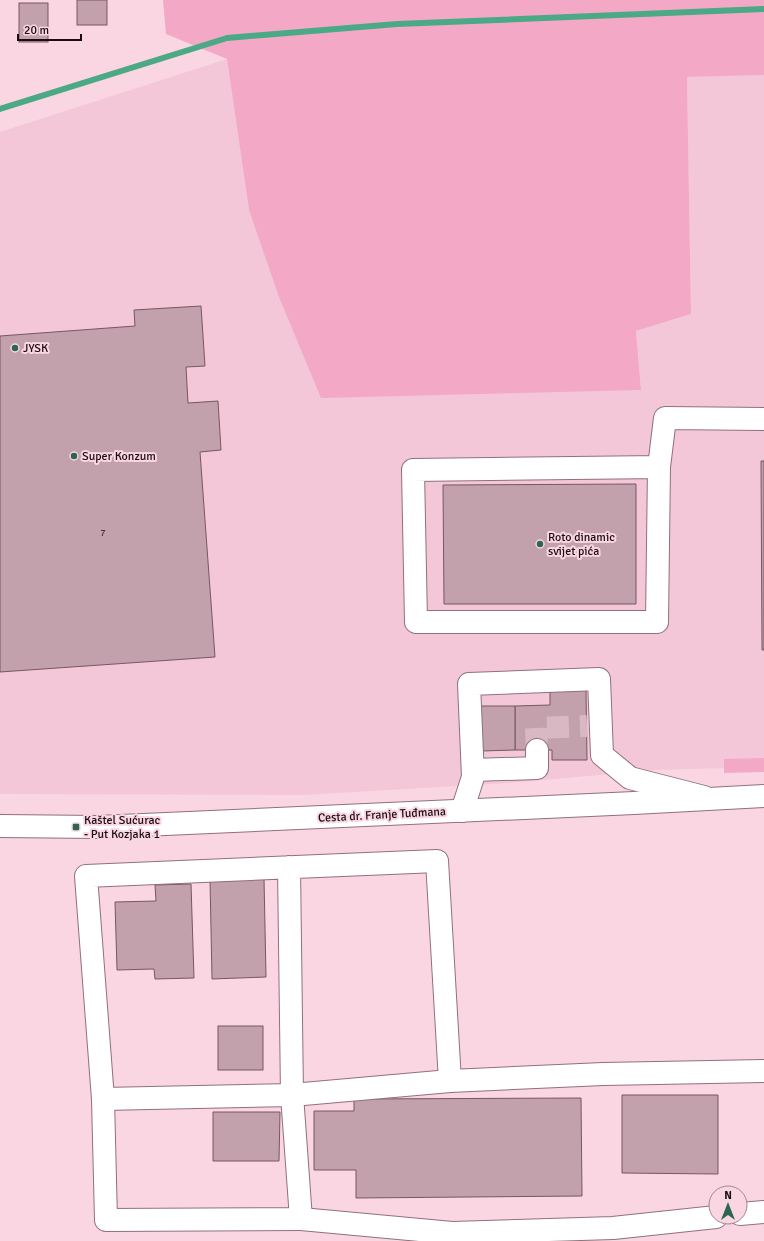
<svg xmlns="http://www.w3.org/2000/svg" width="764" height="1241" font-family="Signika,sans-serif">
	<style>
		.built { fill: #f3c7d7 }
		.green { fill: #f3a9c6 }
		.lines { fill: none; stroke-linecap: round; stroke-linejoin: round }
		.stream { stroke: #4ba985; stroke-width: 6 }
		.building { fill: #c2a0ac; stroke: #765763 }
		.minor-tunnel { stroke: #d8b8c3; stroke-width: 22; stroke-dasharray: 22 11; stroke-linecap: butt }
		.minor-casing { stroke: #91707c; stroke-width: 24 }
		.major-casing { stroke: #91707c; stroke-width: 24 }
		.minor { stroke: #fff; stroke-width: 22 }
		.major { stroke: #fff; stroke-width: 22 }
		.poi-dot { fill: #2c6650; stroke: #fad6e2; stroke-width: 1.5 }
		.labels { text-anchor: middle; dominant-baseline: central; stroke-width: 4; stroke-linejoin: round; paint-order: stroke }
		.number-label { font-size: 10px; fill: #433238 }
		.poi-label { font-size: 12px; fill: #190d11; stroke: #fad6e2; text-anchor: start }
		.street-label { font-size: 12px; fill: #190d11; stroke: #fad6e2 }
	</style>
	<rect width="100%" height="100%" fill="#fad6e2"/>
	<polygon class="built" points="227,59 249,210 626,389 641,389 636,331 691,314 687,77 764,75 764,767 656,770 509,783 302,795 0,794 0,132"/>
	<g class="green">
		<polygon points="163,0 764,0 764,75 687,77 691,314 636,331 641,390 321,398 279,297 249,210 227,59 166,34"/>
		<polygon points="764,758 764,772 724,773 724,759"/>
	</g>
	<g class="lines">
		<polyline class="stream" points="0,109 227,38 397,24 764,9"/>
	</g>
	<g class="building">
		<rect x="77" y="0" width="30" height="25"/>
		<rect x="19" y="3" width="29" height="39"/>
		<polygon points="201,306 205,366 186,367 188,403 218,401 221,450 200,452 215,657 0,672 0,336 135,326 134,310"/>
		<polygon points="761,461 764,461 764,650 762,650"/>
		<polygon points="636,484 636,604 444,604 443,485"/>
		<polygon points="550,690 586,690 587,760 552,760 552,750 515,750 515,706 550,705"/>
		<polygon points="481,706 515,706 515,750 481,751"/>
		<polygon points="264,878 266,977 212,979 210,879"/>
		<polygon points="191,884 194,978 155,979 154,969 117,970 115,902 156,901 155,885"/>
		<rect x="218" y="1026" width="45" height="44"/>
		<polygon points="622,1095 718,1095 718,1174 622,1173"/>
		<polygon points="581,1098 582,1196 356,1198 356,1170 314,1170 314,1111 354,1111 354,1099"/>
		<polygon points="213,1112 280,1112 279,1161 213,1161"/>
	</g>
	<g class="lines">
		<polyline class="minor-tunnel" points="537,750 536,728 587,726"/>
		<defs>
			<g id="minor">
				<polyline points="659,467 413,470 416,622 657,622 659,467 665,418 764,419"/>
				<polyline points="473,770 537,768 537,750"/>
				<polyline points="462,811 473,777 469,684 599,679 602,755 630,778 704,797"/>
				<polyline points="289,867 292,1095 301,1219 106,1220 103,1099 86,876 437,861 450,1081"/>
				<polyline points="103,1099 292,1095 450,1081 603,1074 764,1071"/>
				<polyline points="740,1214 764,1212"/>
				<polyline points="301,1219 452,1233 613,1228 716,1217"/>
			</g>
			<polyline id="major" points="0,826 98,827 634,803 764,796"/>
		</defs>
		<use href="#minor" class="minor-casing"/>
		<use href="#major" class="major-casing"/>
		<use href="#minor" class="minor"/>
		<use href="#major" class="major"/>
	</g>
	<g class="poi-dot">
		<circle cx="15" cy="348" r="4"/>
		<circle cx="74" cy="456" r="4"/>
		<circle cx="540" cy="544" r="4"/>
		<rect x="72" y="823" width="8" height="8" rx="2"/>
	</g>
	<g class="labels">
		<g class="number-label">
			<text x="103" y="533">7</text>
		</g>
		<g class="poi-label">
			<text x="23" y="348">JYSK</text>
			<text x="82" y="456">Super Konzum</text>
			<text x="548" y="537">Roto dinamic<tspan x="548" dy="14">svijet pića</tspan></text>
			<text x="84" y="820">Kaštel Sućurac<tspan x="84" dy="14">- Put Kozjaka 1</tspan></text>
		</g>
		<g class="street-label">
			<text transform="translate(382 815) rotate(-3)">Cesta dr. Franje Tuđmana</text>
		</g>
	</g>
	<g transform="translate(728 1205)"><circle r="19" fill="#fad6e2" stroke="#a0868e"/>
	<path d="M0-3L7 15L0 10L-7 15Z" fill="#2c6650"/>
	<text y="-6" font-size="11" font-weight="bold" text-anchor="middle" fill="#190d11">N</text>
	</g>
	<path d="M18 34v6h63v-6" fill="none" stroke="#190d11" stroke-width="2"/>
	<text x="24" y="34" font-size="12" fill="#190d11" stroke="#fad6e2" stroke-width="3" paint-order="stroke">20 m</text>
</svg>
